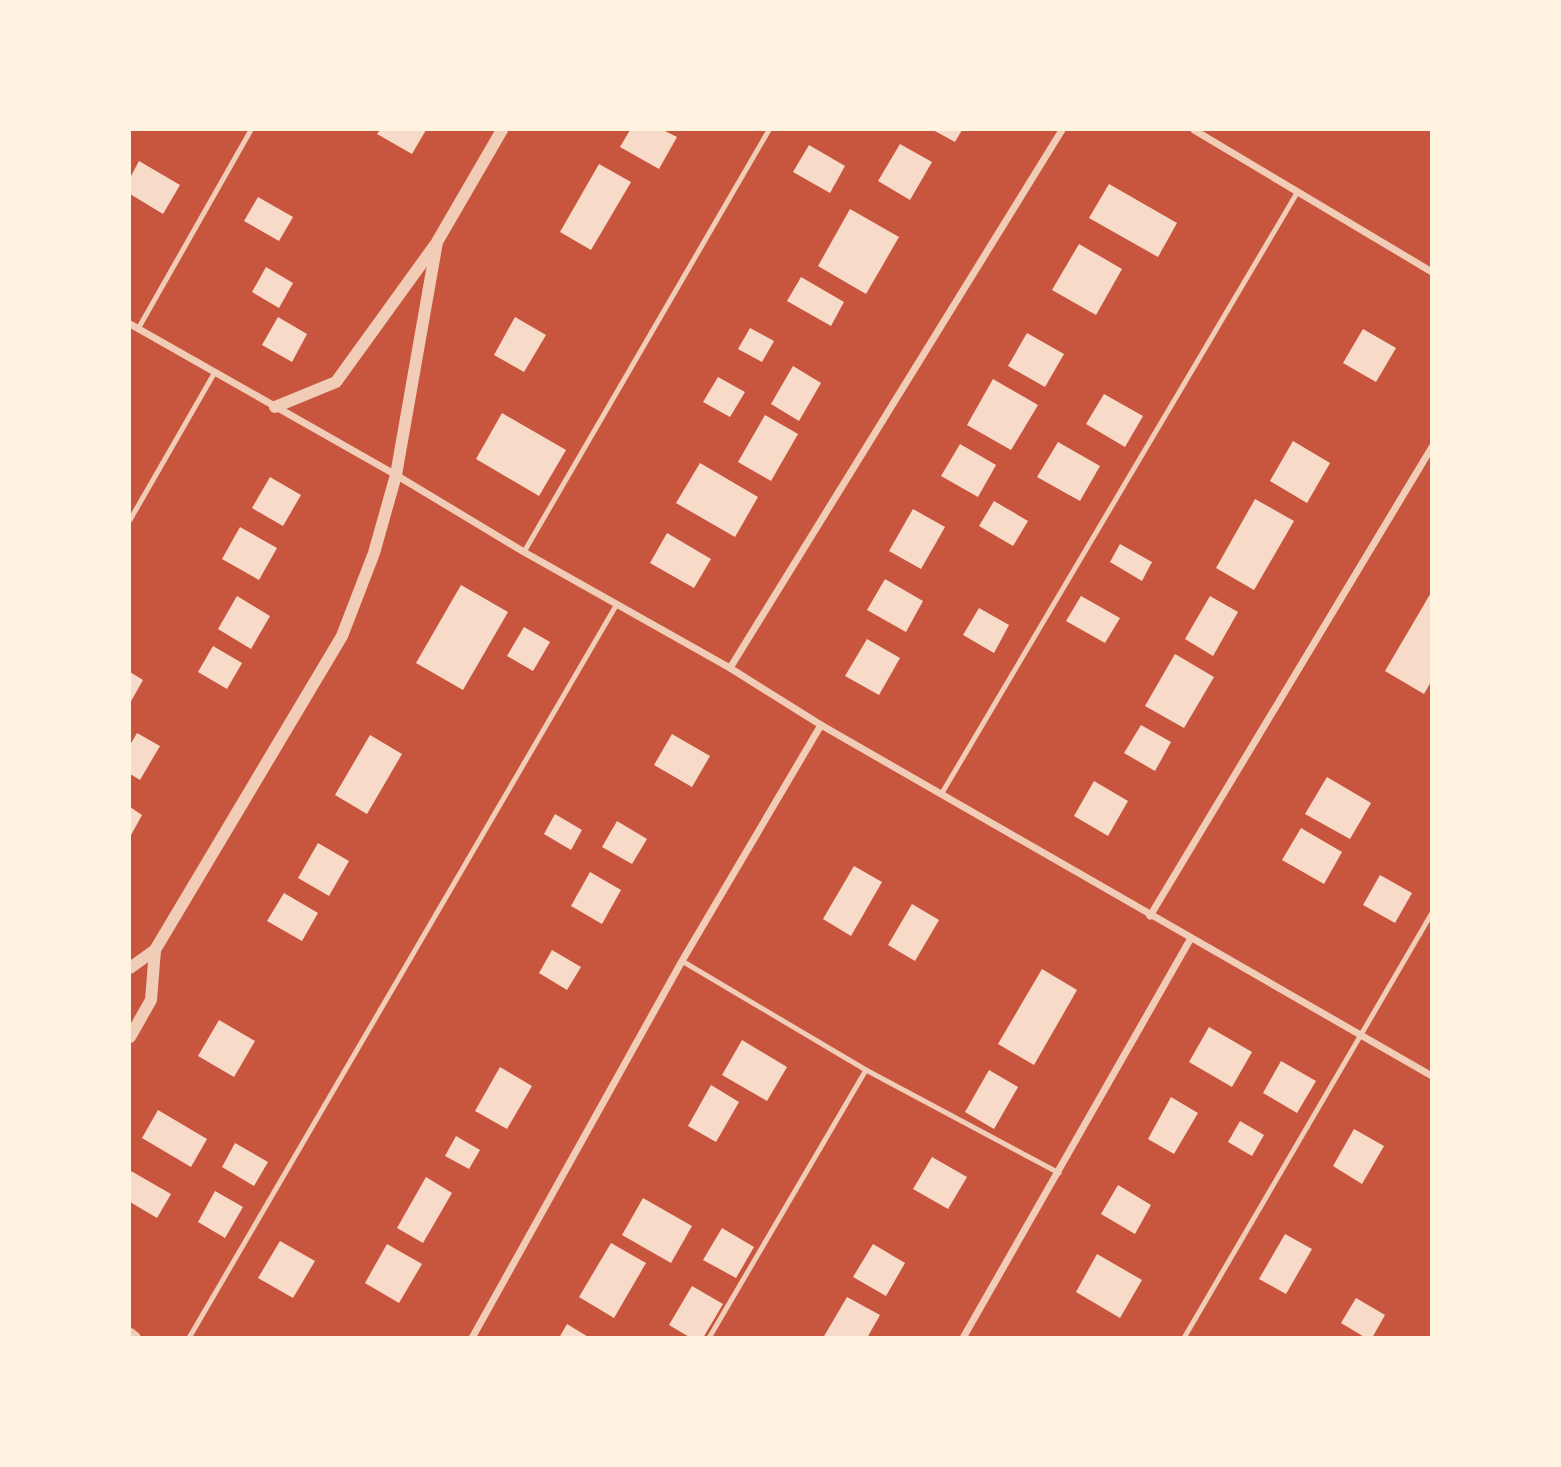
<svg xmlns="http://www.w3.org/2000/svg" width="1561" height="1467" font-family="Jost,sans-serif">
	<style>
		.building { fill: #f7dbc8 }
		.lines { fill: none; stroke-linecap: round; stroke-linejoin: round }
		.service { stroke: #f1ccb7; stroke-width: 5 }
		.minor { stroke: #f1ccb7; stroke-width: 7 }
		.tertiary { stroke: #f1ccb7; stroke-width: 12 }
	</style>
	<rect width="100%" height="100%" fill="#c8553d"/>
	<g class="building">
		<polygon points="380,130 426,130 412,154 377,134"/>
		<polygon points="630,130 663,130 677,137 659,169 620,147"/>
		<polygon points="933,130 962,130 955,142"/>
		<polygon points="900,144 932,162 910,200 878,181"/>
		<polygon points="809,145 845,166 830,193 793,172"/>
		<polygon points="139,161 180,185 163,214 130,194 130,178"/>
		<polygon points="599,164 631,182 591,250 560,232"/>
		<polygon points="1109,184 1177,223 1158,257 1089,218"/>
		<polygon points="258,197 293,217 279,241 244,221"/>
		<polygon points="850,209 899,237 866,294 818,266"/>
		<polygon points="1079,244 1122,269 1096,315 1052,290"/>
		<polygon points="266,267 293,283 279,308 252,292"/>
		<polygon points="801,277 844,302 831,326 787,301"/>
		<polygon points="278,317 307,334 292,362 262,345"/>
		<polygon points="515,317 546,335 524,372 494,355"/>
		<polygon points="750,328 774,341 762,362 738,349"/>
		<polygon points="1363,329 1396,348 1376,382 1343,363"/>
		<polygon points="1027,333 1064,354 1045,387 1008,366"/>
		<polygon points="793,366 821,383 799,421 771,404"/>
		<polygon points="718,377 745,392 730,417 703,402"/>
		<polygon points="993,379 1038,405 1011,450 967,425"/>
		<polygon points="1104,394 1143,416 1125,447 1086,424"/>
		<polygon points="502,413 566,450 539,496 476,459"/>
		<polygon points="765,415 798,434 771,481 738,462"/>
		<polygon points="1293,441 1330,463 1307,503 1270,481"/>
		<polygon points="1058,442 1100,466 1080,501 1037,477"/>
		<polygon points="960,444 996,465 978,497 941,476"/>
		<polygon points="700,463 758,497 735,537 676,503"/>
		<polygon points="270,477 301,495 283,526 252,508"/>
		<polygon points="1255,499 1294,521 1254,590 1216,568"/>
		<polygon points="994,501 1028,521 1013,546 979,526"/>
		<polygon points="913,509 945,527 921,569 889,551"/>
		<polygon points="240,527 277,548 259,580 222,559"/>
		<polygon points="667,533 711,559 694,588 650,563"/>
		<polygon points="1120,544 1152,562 1142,581 1110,562"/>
		<polygon points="885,579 923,601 906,632 867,610"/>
		<polygon points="461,585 508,612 463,690 416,663"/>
		<polygon points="1432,591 1432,680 1424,694 1385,671"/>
		<polygon points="237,596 270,616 251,649 218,629"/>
		<polygon points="1081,596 1120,618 1105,643 1066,621"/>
		<polygon points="1210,596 1238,612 1213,656 1185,639"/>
		<polygon points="979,608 1009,625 994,653 963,635"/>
		<polygon points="524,627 550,642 533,671 507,656"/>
		<polygon points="867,639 900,658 879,695 845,676"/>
		<polygon points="213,646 242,663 227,689 198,672"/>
		<polygon points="1175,654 1214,677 1184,728 1145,706"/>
		<polygon points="130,672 143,680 130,703"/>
		<polygon points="1141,725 1171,742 1155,771 1124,753"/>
		<polygon points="137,733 160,746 140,780 130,774 130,745"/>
		<polygon points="672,734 710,756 692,787 654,765"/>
		<polygon points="370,735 402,754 367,814 335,795"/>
		<polygon points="1327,777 1371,803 1350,839 1305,814"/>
		<polygon points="1094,781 1128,801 1108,836 1074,816"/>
		<polygon points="130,807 142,815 130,837"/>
		<polygon points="555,814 582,830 571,850 544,834"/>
		<polygon points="617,821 647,839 632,864 602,847"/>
		<polygon points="1301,828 1342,852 1324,884 1282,860"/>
		<polygon points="318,843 349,861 329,896 298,878"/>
		<polygon points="854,866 882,882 851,936 823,919"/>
		<polygon points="590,872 621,890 602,924 571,906"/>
		<polygon points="1380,875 1412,893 1395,923 1363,905"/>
		<polygon points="284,893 318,913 302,941 267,921"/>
		<polygon points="912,904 939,920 915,961 888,945"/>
		<polygon points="552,950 581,967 567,990 539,973"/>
		<polygon points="1042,969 1077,990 1034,1065 998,1044"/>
		<polygon points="219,1020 255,1041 234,1077 198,1056"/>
		<polygon points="1209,1027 1252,1052 1232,1087 1189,1062"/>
		<polygon points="742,1040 787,1067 767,1101 722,1075"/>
		<polygon points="1281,1061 1316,1081 1297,1113 1263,1093"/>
		<polygon points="500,1067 532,1086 507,1129 475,1111"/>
		<polygon points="989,1070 1018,1087 994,1129 965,1112"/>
		<polygon points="711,1085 739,1102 716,1142 688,1126"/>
		<polygon points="1171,1097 1198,1113 1174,1154 1148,1139"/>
		<polygon points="158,1110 207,1139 191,1167 142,1138"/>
		<polygon points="1240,1121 1264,1135 1252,1156 1228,1142"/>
		<polygon points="1354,1129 1384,1146 1362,1184 1333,1166"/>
		<polygon points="456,1136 480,1150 469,1169 445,1156"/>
		<polygon points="235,1143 268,1162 254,1186 222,1167"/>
		<polygon points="932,1157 967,1177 948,1209 913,1189"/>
		<polygon points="131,1171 171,1194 157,1218 130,1202"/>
		<polygon points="426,1177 452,1193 423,1243 397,1228"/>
		<polygon points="1118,1185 1151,1205 1135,1234 1101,1214"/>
		<polygon points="215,1191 243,1207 225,1238 198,1222"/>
		<polygon points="643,1198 692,1226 671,1263 622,1235"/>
		<polygon points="722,1228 754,1247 736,1278 703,1260"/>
		<polygon points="1285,1234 1312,1249 1286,1294 1259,1279"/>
		<polygon points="280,1241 315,1261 293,1298 258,1278"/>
		<polygon points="611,1243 646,1263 614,1318 579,1297"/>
		<polygon points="387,1244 422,1264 399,1303 365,1283"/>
		<polygon points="873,1244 905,1263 886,1296 853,1277"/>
		<polygon points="1097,1254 1142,1280 1120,1318 1076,1292"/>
		<polygon points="692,1286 723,1304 703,1338 691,1338 669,1325"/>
		<polygon points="847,1297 880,1315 867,1338 823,1338"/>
		<polygon points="1356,1298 1385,1315 1372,1338 1366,1338 1341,1323"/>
		<polygon points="567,1324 590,1338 559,1338"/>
	</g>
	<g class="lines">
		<g class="service">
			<polyline points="138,329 251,130"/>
			<polyline points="130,520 215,372"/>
			<polyline points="524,552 769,130"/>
			<polyline points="942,793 1297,193"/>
			<polyline points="682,961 866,1070 1059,1173"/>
			<polyline points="189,1338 617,604"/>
			<polyline points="709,1338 866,1070"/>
			<polyline points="1184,1338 1432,913"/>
		</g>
		<g class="minor">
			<polyline points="1194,130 1432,272"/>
			<polyline points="130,324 396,475 524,552 730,668 821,725 1432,1076"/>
			<polyline points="730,668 1062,130"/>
			<polyline points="1150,916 1432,447"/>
			<polyline points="472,1338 682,961 821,725"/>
			<polyline points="963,1338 1191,938"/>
		</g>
		<g class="tertiary">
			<polyline points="275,407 336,382 435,245"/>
			<polyline points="130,968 155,950 342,636 374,553 396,475 437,242 502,130"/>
			<polyline points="130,1037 151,1000 155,950"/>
			<polyline points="130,1334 135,1338"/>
		</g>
	</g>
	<rect width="1561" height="1467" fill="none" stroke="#fff3e0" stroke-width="262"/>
</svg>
